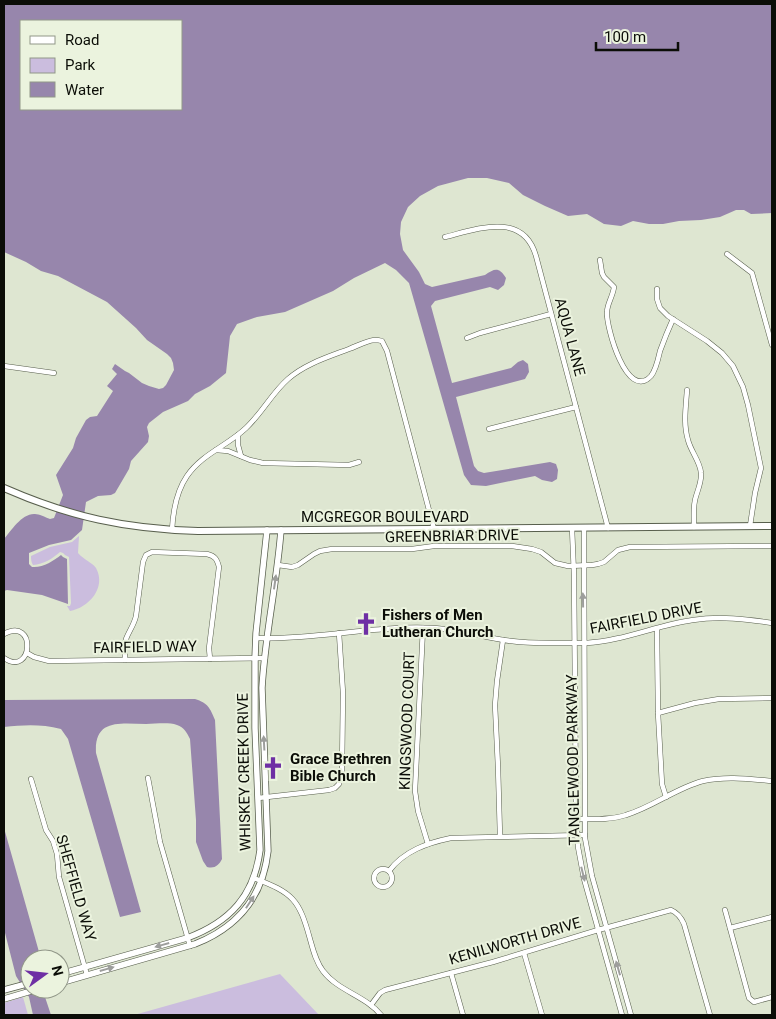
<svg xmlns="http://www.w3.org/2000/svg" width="776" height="1019" font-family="Roboto,sans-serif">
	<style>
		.green { fill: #cbbdde }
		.water { fill: #9786ac; fill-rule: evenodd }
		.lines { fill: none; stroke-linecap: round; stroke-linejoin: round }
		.minor-casing { stroke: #585f4d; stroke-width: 5.5 }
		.tertiary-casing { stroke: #585f4d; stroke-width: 7 }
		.secondary-casing { stroke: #585f4d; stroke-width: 8 }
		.minor { stroke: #fff; stroke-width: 4.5 }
		.tertiary { stroke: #fff; stroke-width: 5.5 }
		.secondary { stroke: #fff; stroke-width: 6 }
		.oneway { fill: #9d9e9c }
		.labels { text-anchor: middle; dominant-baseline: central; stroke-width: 4; stroke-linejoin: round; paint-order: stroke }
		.street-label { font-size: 15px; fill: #0b0d07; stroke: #ebf3de }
		.poi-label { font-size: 15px; font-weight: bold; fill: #0b0d07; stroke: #ebf3de; text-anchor: start }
	</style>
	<rect width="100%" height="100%" fill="#dee6d1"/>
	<g class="green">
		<path d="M79 536 78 553C84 560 93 563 96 568 107 588 88 608 70 611L67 606H70L71 603 69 557 65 555 63 553 60 552C52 559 44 564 33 565 31 562 31 559 31 556L50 547 72 542Z"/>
		<polygon points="280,974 319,1015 134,1015"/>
		<polygon points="23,997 28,1015 4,1015 4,1003"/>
	</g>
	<g class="water">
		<path d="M4 4H772V213L751 214 744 210H736L720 217 701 220 679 221 663 224H649L633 221 621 226 604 224 587 214 568 216 545 206 523 195 509 183 487 178H468L438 186 420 196 408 207 401 222 400 234 403 250 419 272 425 284 432 287 485 275C495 268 499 267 506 278L504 285 498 290 490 287 435 301 431 306 452 383 511 368 518 362 523 360 528 364 529 372 525 379 456 397 474 466 478 471 484 473 550 462 556 464 558 470 557 479 552 482 542 480 535 476 486 486 471 485 464 475 409 283 396 270 385 263 354 278 333 291 285 312 257 317 237 324 230 336 226 373 210 386 195 394 188 401 163 412 149 423 147 427 149 436 148 442 131 461 129 469 115 493 111 495 98 496 86 502 82 530 71 540 49 545 29 553V564L32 567C43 568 53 561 61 555L63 557 67 559 68 604 42 595 7 590 4 591V539C11 531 22 513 35 514 39 514 45 517 50 519L54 518 63 495 56 475 73 448 76 438 86 420 90 417 97 416 113 391 107 386 117 374 112 369 115 364 125 371 129 373 142 383 149 386 159 389 163 388 166 385 174 370 173 363 171 358 167 354 147 340 136 328 107 302 58 276 41 271 26 262 4 252ZM21 21H181V109H21Z"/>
		<path d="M195 699C208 703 210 708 215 720L222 859C219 865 215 869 207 867L203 861 196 842V820L190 739C187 733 184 727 177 725 168 722 156 724 146 724 121 724 94 718 96 753L141 912 120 917 68 739 61 729C41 724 24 725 4 727V700Z"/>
		<polygon points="4,828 41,959 30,959 30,989 44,989 44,994 51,1015 33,1015 29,997 16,976 4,929"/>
	</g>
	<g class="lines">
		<defs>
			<g id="minor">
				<path d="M445 237C477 229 523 211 536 256L608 528"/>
				<polyline points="727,254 752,273 772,345"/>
				<path d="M600 260 602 273 604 277 614 287C613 296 607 304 607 312 606 327 627 402 651 376 656 370 658 360 660 351 664 340 668 330 673 319"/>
				<polyline points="657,289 657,299 660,308 668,316 707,341 722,353 733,366 743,387 748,405 761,468 755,493 750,526"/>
				<polyline points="467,338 480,333 551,314"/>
				<polyline points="4,366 54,373"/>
				<path d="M687 390C686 406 683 424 688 440 691 452 700 461 701 473 702 482 697 491 695 500 693 509 694 518 694 527"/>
				<polyline points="489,429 576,407"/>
				<polyline points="238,435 238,445 241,456"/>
				<polyline points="216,450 228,451 250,460 263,463 349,465 359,462"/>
				<polyline points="572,528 574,575 576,808 578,847 584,879 622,1015"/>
				<polyline points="584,528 585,838 592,876 631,1015"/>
				<path d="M172 530C173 511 176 492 187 476 202 454 227 446 246 428 262 413 272 393 288 379 305 364 328 357 349 349 357 346 366 341 374 340 377 340 379 340 382 341L387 351 434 529"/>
				<polyline points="278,565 292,567 298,565 314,554 320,551 332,549 412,549 434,546 512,546 532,549 541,552 555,563 568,566 592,565 598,564 604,562 618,550 630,547 772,546"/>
				<polyline points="423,628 415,791 418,811 428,844"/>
				<polyline points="657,629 658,713 662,784 666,797"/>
				<path d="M4 634C37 616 33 678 4 658"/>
				<path d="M256 638C315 640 374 625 433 628 459 629 485 638 511 641 525 643 539 643 552 643 564 643 575 643 586 643 623 641 657 625 693 620 720 616 746 619 772 623"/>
				<polyline points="27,653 34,657 49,661 265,658"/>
				<path d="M125 660C125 653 124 646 126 639 129 631 134 625 136 616L143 562 146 555 152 552 207 554C215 556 217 559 219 567L209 648 210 659"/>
				<polyline points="658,713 695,703 719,699 772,698"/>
				<polyline points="148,778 160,842 190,946"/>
				<polyline points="31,779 46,830 53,841 57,854 59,877 87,975"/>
				<polyline points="258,798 329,790 335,788 339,784 342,771 343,693 339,633"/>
				<path d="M577 819C593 819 611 820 626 815 653 807 676 788 703 781 726 776 749 779 772 781"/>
				<polyline points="500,836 498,767 495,705 497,681 503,640"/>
				<circle cx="383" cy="878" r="9"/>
				<path d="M389 871C404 851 427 843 451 838L585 835"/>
				<path d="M254 878C293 893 299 899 310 939 313 950 316 962 323 971 338 991 366 996 381 1015"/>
				<polyline points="725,910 749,998 754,1002 772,997"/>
				<polyline points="730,928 772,917"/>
				<polyline points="524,953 542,1015"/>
				<polyline points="451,973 463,1015"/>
				<path d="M371 1005 380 993 385 990 493 962 598 930 671 910C678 913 681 917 684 924L710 1015"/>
			</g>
			<g id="tertiary">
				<path d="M60 974 187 938C230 922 254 896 260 850L255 728V658L256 633 267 530"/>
				<path d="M60 983 195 944C238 927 263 897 268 851L262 688C265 635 277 583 281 530"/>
				<polyline points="4,990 30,983"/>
				<polyline points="4,999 38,989"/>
			</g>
			<path id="secondary" d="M4 488C70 517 126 529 198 531L772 526"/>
		</defs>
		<use href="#minor" class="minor-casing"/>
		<use href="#tertiary" class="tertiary-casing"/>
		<use href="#secondary" class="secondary-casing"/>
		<use href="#minor" class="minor"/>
		<use href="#tertiary" class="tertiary"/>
		<use href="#secondary" class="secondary"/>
	</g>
	<defs><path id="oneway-solid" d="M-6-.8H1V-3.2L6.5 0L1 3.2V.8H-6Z" transform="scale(1.25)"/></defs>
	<g class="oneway">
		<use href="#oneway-solid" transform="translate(275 582) rotate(-82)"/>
		<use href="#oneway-solid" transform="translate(583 600) rotate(-91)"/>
		<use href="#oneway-solid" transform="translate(264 743) rotate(-93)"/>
		<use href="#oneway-solid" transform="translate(583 874) rotate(76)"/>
		<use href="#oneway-solid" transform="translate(250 902) rotate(-57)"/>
		<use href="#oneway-solid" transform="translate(162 945) rotate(164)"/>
		<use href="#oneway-solid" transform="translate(618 968) rotate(-106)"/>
		<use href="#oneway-solid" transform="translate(107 969) rotate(-16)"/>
	</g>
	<defs>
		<symbol id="church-bare" viewBox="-9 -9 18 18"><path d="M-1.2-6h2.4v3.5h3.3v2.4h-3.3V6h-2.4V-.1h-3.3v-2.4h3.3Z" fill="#6e2fa4" stroke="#ebf3de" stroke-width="2.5" paint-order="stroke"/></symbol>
	</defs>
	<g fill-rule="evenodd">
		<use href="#church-bare" x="350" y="608" width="32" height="32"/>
		<use href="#church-bare" x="257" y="752" width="32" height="32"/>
	</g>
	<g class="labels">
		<g class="street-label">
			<text transform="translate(570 337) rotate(75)">AQUA LANE</text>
			<text x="385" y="517">MCGREGOR BOULEVARD</text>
			<text transform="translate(452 536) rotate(-1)">GREENBRIAR DRIVE</text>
			<text transform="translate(646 618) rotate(-11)">FAIRFIELD DRIVE</text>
			<text transform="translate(145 647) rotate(-1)">FAIRFIELD WAY</text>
			<text transform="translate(407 721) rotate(-88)">KINGSWOOD COURT</text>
			<text transform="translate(573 760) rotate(-91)">TANGLEWOOD PARKWAY</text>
			<text transform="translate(244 772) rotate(-91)">WHISKEY CREEK DRIVE</text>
			<text transform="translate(76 888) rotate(74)">SHEFFIELD WAY</text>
			<text transform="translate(515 941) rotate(-16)">KENILWORTH DRIVE</text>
		</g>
		<g class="poi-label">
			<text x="382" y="615">Fishers of Men<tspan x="382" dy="17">Lutheran Church</tspan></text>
			<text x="290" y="759">Grace Brethren<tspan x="290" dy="17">Bible Church</tspan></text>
		</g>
	</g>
	<rect width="776" height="1019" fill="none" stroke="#0b0d07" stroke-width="10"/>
	<rect x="20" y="20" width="162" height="90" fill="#ebf3de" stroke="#919788"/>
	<rect x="30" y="36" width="25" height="8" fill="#ffffff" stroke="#919788"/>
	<text x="65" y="45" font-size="15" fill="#0b0d07">Road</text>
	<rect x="30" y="58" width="25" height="15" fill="#cbbdde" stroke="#919788"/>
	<text x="65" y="70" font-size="15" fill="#0b0d07">Park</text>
	<rect x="30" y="82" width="25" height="15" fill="#9786ac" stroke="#919788"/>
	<text x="65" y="95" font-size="15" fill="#0b0d07">Water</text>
	<g transform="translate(45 974) rotate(75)"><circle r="24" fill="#ebf3de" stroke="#919788"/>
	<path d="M0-4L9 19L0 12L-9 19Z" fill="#6e2fa4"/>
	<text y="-8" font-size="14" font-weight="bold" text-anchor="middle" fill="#0b0d07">N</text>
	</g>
	<path d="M596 42v8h82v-8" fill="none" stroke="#0b0d07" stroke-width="2.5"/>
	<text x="604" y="42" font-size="15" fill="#0b0d07" stroke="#ebf3de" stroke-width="4" paint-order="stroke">100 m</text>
</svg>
